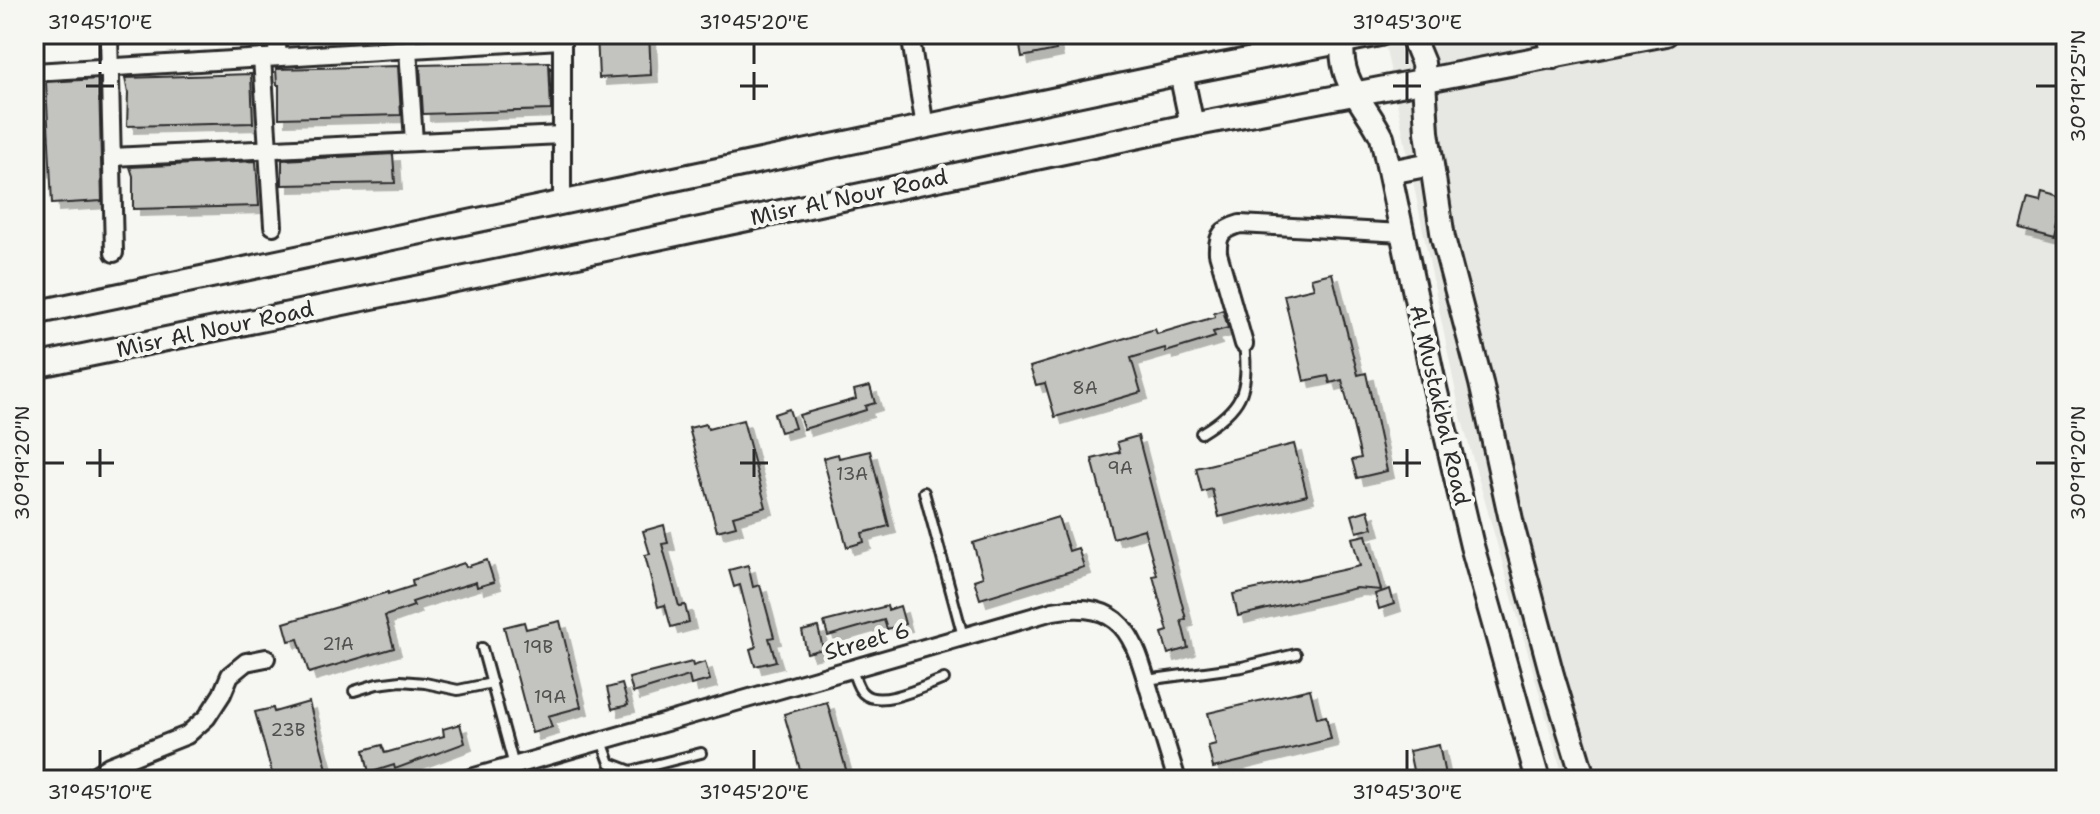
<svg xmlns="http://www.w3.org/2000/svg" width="2100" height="814" font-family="'Shantell Sans',sans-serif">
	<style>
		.built { fill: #e7e7e3 }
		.building { fill: #c3c3c0; stroke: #2b2b2b; stroke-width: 2; filter: url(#shadow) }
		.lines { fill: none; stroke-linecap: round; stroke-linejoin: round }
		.lane-casing { stroke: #2b2b2b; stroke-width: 14 }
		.street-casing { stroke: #2b2b2b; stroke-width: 22 }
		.secondary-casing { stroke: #2b2b2b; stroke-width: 28 }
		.lane { stroke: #f6f6f2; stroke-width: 8 }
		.street { stroke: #f6f6f2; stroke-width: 16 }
		.secondary { stroke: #f6f6f2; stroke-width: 22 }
		.ticks { fill: none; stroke: #2b2b2b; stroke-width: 3 }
		.labels { text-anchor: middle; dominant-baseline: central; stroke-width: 8; stroke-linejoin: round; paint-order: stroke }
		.number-label { font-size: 18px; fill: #515150 }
		.street-label { font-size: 22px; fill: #2b2b2b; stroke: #f6f6f2 }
		.neatline { fill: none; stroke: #2b2b2b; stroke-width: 3 }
		.ticks-label { font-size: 20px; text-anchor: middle; fill: #2b2b2b }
	</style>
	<defs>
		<filter id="shadow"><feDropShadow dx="7" dy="7" stdDeviation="0" flood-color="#0004"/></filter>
	</defs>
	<rect width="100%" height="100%" fill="#f6f6f2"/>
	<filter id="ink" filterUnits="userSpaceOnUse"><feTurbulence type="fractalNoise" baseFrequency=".0125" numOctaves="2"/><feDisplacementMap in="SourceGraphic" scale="16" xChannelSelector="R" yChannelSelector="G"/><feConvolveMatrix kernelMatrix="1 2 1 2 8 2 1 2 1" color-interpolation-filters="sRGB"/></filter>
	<g filter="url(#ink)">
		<polygon class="built" points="1383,34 2066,34 2066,780 1564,780 1461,417"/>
		<g class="building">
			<polygon points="597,34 649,34 651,75 599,78"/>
			<polygon points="1018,34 1053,34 1056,50 1022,57"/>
			<polygon points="549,62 551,110 423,114 420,65"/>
			<polygon points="398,66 401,115 279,118 279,85 277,85 276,69"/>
			<polygon points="251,74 253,123 127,126 128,93 125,78"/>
			<polygon points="99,79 102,201 52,204 46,82"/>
			<polygon points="393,154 395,183 282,185 282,160"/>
			<polygon points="256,161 259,206 133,209 133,176 130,167"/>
			<polygon points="2042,193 2064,199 2055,238 2020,229 2028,199 2040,202"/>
			<polygon points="1332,273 1358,375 1366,373 1387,471 1357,478 1352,460 1361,458 1342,380 1330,383 1328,376 1304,381 1284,295 1314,288 1311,278"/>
			<polygon points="1223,310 1228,328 1213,332 1215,337 1166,352 1165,348 1131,358 1141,392 1055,417 1045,383 1036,385 1030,367 1155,329 1157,334 1184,326 1215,317 1214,313"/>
			<polygon points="870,386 875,403 865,406 866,410 804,429 799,415 856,399 854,390"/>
			<polygon points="789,409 795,428 780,432 774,414"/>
			<polygon points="743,420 766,507 733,516 736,526 717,531 689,428 706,424 708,429"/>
			<polygon points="1138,436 1186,619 1181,620 1188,648 1168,654 1162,633 1168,631 1153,576 1157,575 1144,529 1113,538 1092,459 1120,452 1117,442"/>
			<polygon points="1294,444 1307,495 1219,517 1212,489 1202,492 1196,468"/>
			<polygon points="870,451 889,526 862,533 864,542 847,547 823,458 838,454 839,458"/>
			<polygon points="1368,510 1373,528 1357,532 1352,515"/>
			<polygon points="1058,517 1069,551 1078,548 1084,567 980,599 974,580 983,577 973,543"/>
			<polygon points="664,525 668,543 662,544 679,606 685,605 689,622 671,627 665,605 658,607 645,555 650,554 643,531"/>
			<polygon points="1366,535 1381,590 1356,588 1238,616 1233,594 1360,566 1352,538"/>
			<polygon points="487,560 494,582 477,587 476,582 446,591 412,602 414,606 385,616 394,648 309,673 298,639 289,641 284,623 388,592 388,594 413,586 412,580 464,563 466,567"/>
			<polygon points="748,565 753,587 760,585 774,637 769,638 776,661 755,666 750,649 756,647 740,585 734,587 729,570"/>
			<polygon points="1390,589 1394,604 1379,609 1375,594"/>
			<polygon points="887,606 888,610 900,606 905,624 887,629 884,620 828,636 824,622"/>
			<polygon points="560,621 581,707 548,716 552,727 532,733 504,627 524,622 526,629"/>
			<polygon points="818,627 823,649 807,653 802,631"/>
			<polygon points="692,662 693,666 705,662 710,680 691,685 689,676 633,693 629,678"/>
			<polygon points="622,684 628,705 612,709 607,688"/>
			<polygon points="1310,689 1317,718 1326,716 1331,739 1213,768 1208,746 1216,744 1208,713"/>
			<polygon points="309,702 330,780 274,780 255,712 273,708 274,712"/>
			<polygon points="827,702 849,780 803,780 784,714"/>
			<polygon points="460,724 465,743 395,769 394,765 369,773 364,750 382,745 385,753 444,736 443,729"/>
			<polygon points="1439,745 1446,780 1415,780 1409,751"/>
		</g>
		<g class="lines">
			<defs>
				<g id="lane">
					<path d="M1201 433C1241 409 1250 391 1244 345"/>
					<polyline points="924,492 963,636"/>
					<polyline points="482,648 514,766"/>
					<path d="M852 670C855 677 857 688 863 693 879 709 925 686 944 679"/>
					<polyline points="1146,680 1242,667 1296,654"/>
					<polyline points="354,691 377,684 401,681 425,683 458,690 492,683"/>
					<polyline points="602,741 610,763 631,771 701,753"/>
				</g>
				<g id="street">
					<polyline points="109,34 114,253"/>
					<polyline points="276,34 278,57"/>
					<polyline points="910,34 925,127"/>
					<polyline points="408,49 414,142"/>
					<polyline points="262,58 273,226"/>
					<polyline points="34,72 560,40"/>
					<polyline points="112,157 561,135"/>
					<polyline points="562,203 562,34"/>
					<path d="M1244 344 1218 253C1217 234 1223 229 1240 224L1402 233"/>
					<polyline points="87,780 109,766 187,735 207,717 222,694 230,675 246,662 266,658"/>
					<path d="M464 780 1053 611C1125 599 1134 638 1151 696 1160 724 1168 752 1177 780"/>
				</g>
				<g id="secondary">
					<path d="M1344 34C1335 79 1363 100 1382 137L1435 388 1472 546 1538 780"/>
					<polyline points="1411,34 1423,63 1427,132 1443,238 1481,383 1513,529 1552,675 1584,780"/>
					<polyline points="1548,34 1553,57"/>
					<polyline points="1181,73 1192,125"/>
					<polyline points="1390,172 1431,164"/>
					<polyline points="34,313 1181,73 1380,34"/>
					<polyline points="34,366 563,258 1192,125 1666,34"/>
				</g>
			</defs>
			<use href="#lane" class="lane-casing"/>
			<use href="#street" class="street-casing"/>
			<use href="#secondary" class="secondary-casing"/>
			<use href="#lane" class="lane"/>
			<use href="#street" class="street"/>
			<use href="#secondary" class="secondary"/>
		</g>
	</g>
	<path class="ticks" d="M100 44V64M754 44V64M1407 44V64M100 72V100M754 72V100M1407 72V100M86 86H114M740 86H768M1393 86H1421M2036 86H2056M100 449V477M754 449V477M1407 449V477M44 463H64M86 463H114M740 463H768M1393 463H1421M2036 463H2056M100 750V770M754 750V770M1407 750V770"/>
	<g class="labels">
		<g class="number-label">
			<text x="1085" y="388">8A</text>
			<text x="1120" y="468">9A</text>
			<text x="852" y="474">13A</text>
			<text x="338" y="644">21A</text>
			<text x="538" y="647">19B</text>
			<text x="550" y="697">19A</text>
			<text x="288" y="730">23B</text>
		</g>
		<g class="street-label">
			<text transform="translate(849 197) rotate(-12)">Misr Al Nour Road</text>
			<text transform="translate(215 329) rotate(-12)">Misr Al Nour Road</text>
			<text transform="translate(1440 405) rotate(77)">Al Mustakbal Road</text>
			<text transform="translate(867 641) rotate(-16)">Street 6</text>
		</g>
	</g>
	<rect width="2100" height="814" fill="none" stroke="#f6f6f2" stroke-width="88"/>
	<rect x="44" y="44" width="2012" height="726" class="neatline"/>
	<g class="ticks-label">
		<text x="100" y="29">31°45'10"E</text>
		<text x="754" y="29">31°45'20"E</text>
		<text x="1407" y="29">31°45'30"E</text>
		<text transform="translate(2078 86) rotate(-90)" y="7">30°19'25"N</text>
		<text transform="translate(22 463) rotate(-90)" y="7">30°19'20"N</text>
		<text transform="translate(2078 463) rotate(-90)" y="7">30°19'20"N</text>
		<text x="100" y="799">31°45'10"E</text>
		<text x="754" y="799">31°45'20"E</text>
		<text x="1407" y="799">31°45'30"E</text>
	</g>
</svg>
